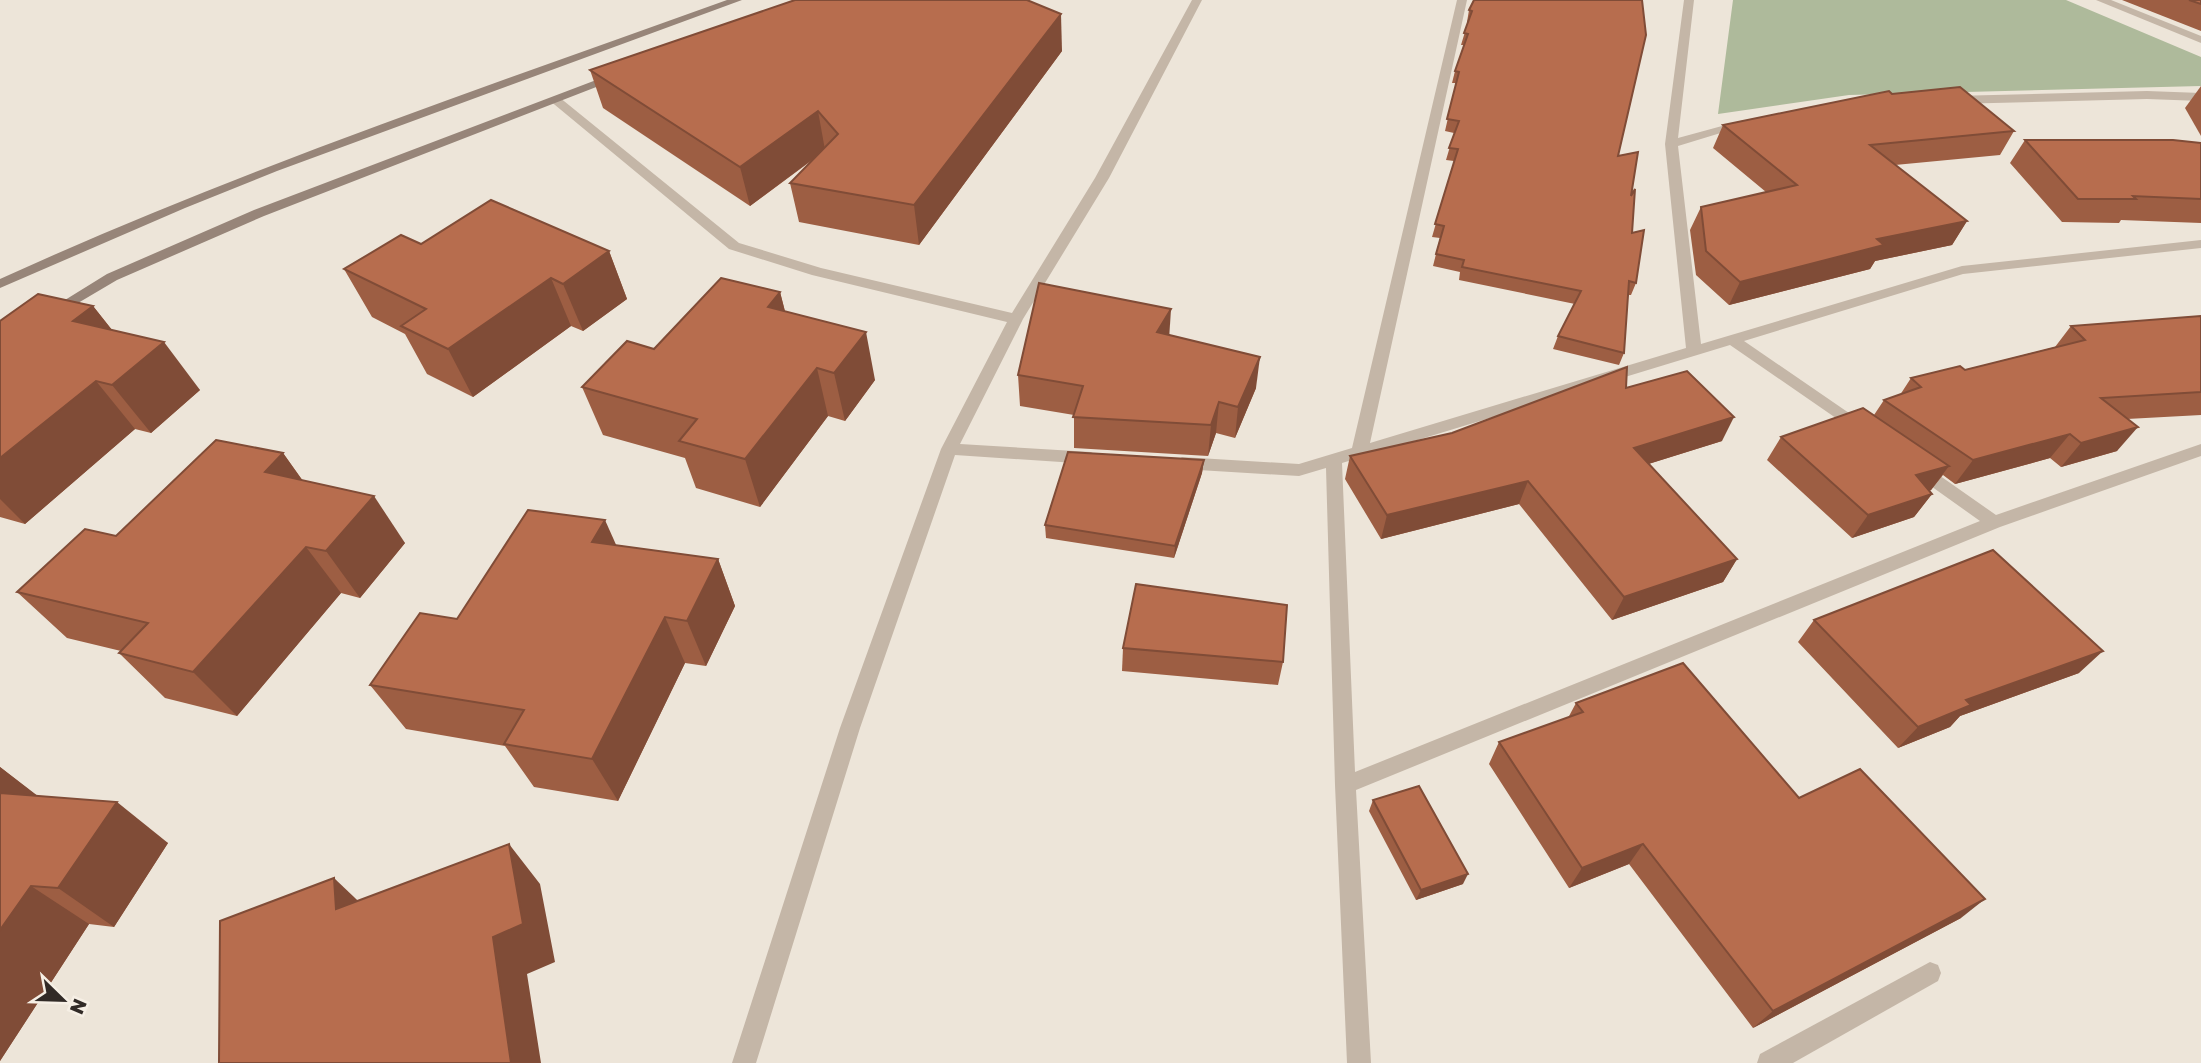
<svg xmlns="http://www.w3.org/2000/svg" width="2201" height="1063" font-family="'Golos Text',sans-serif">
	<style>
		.green { fill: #aeba9b }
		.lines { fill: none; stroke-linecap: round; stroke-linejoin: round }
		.minor { fill: #c4b6a7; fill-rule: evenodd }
		.secondary { fill: #978579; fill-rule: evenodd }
		.wall { fill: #9d5e43 }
		.shaded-wall { fill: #804c37 }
		.building { fill: #b76d4e; stroke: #804c37; stroke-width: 2 }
	</style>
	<rect width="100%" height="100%" fill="#ede5d9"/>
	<polygon class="green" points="1733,0 2066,0 2201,57 2201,86 1849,95 1718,114"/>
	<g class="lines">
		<g class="minor">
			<polygon points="1192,0 1202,0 1109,178 1023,319 960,444 1091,452 1099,458 1091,464 955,455 860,728 756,1063 732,1063 840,728 941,449 1007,322 812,275 729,249 549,100 559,97 739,243 821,268 1012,313 1095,178"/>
			<polygon points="1457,0 1467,0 1370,443 1686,348 1665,144 1684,0 1694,0 1678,138 1744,120 1750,124 1678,146 1701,344 1962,266 2201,240 2201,248 1963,274 1744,341 1865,424 1867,428 1865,432 1859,434 1730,345 1342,463 1355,772 1980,521 1914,474 1912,470 1914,466 1926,466 1996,515 2201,444 2201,456 2000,527 1356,790 1371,1063 1347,1063 1335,785 1326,468 1299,476 1182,469 1174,463 1182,457 1299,464 1352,448"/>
			<polygon points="2096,0 2111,0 2201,36 2201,43"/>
			<polygon points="2147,91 2201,93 2201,101 2147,99 1953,104 1947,100 1953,96"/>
			<polygon points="1930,962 1938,965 1941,973 1938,981 1793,1063 1757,1063 1760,1054"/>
		</g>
		<g class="secondary">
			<path d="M727 0H742L277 171 185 208 0 288V279C237 171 482 88 727 0Z"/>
			<polygon points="612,74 622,77 264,216 117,280 56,316 51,318 44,313 107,274 254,210"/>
		</g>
	</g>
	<g class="wall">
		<polygon points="1474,0 1618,156 1631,196 1632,233 1636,283 1631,295 1628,295 1624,353 1619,365 1553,349 1558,336 1575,304 1459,280 1460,272 1433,266 1440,238 1432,237 1454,161 1446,160 1454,133 1445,131 1456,83 1452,83 1455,71 1464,45 1461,45 1468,22 1467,22 1469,10"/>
		<polygon points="2122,0 2201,0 2201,31"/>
		<polygon points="1062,51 919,245 799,222 790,183 815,158 750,206 603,108 590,70"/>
		<polygon points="2201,86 2201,136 2185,108"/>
		<polygon points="1892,94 2014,131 2000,155 1895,165 1967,221 1952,245 1875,261 1870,269 1729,305 1696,275 1690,230 1701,207 1766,192 1713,148 1723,125"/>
		<polygon points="2025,140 2201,143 2201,223 2121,220 2119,223 2062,222 2010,163"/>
		<polygon points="421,244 609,251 627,299 583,331 571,326 473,397 427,374 405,334 372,317 344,269"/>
		<polygon points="780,292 785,311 875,380 845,421 828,416 760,507 696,488 685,458 603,435 582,387 654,349"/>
		<polygon points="93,306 112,330 200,390 151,433 135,429 25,524 0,517 0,321"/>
		<polygon points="2201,316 2201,415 2127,419 2117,451 2061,467 2050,458 1955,484 1943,475 1931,490 1929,491 1932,494 1914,517 1852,538 1767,460 1781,437 1874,415 1884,400 1900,395 1911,378 1965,370 2055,347 2071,326"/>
		<polygon points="1169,335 1256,388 1235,438 1216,433 1208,456 1074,448 1074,415 1020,406 1018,375"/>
		<polygon points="1626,388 1722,441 1648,464 1737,559 1723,582 1612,620 1519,504 1381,539 1345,479 1350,456 1452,433"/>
		<polygon points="283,453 303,481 405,543 360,598 341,593 237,716 165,698 119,653 121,651 67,638 17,592 116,536"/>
		<polygon points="1204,460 1202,473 1174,558 1046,538 1045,525"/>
		<polygon points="616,545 718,559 735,606 706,666 685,663 618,801 534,787 505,746 406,729 370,685 457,619"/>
		<polygon points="1814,620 2079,673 1960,716 1950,727 1898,748 1798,642"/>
		<polygon points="1123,648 1283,662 1278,685 1122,671"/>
		<polygon points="1576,703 1799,798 1961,918 1753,1028 1629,864 1569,888 1489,764 1499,742 1568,718"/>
		<polygon points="0,767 37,796 168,843 114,927 89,924 0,1061"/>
		<polygon points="1373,800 1463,884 1416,900 1369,811"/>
	</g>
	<g class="shaded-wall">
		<polygon points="1061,14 1062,51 919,245 914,205"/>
		<polygon points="818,111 825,150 750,206 740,167"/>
		<polygon points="1967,221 1952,245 1875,261 1870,269 1729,305 1740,282 1877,239"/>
		<polygon points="609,251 627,299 583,331 563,284"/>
		<polygon points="551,278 571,326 473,397 448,349"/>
		<polygon points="780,292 792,340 768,307"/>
		<polygon points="93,306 131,354 73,321"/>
		<polygon points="1171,309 1169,340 1157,332"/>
		<polygon points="866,332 875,380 845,421 834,373"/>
		<polygon points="164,342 200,390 151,433 112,385"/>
		<polygon points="1260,357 1256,388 1235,438 1238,407"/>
		<polygon points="817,368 828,416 760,507 745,459"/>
		<polygon points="96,381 135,429 25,524 0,499 0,458"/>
		<polygon points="1219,402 1216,433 1208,456 1211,425"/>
		<polygon points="1734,417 1722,441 1623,472 1634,448"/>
		<polygon points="2138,427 2117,451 2061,467 2081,443"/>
		<polygon points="2070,434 2050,458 1955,484 1973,460"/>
		<polygon points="283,453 317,501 265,472"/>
		<polygon points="1204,460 1202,473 1174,558 1175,546"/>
		<polygon points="1949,466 1931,490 1899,499 1916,475"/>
		<polygon points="1528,481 1519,504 1381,539 1387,515"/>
		<polygon points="1932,494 1914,517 1852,538 1868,515"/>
		<polygon points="374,496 405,543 360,598 326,551"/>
		<polygon points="605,520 626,567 592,542"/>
		<polygon points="306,547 341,593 237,716 193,672"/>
		<polygon points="718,559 735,606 706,666 687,621"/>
		<polygon points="1737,559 1723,582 1612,620 1624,597"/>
		<polygon points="665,617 685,663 618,801 592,759"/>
		<polygon points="2103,651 2079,673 1960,716 1950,727 1898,748 1918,727 1966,700"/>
		<polygon points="0,767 47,803 0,812"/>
		<polygon points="117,802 168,843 114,927 58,888"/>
		<polygon points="509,844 540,884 555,962 527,974 541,1063 511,1063 493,937"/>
		<polygon points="1643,844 1629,864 1569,888 1582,868"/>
		<polygon points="1468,874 1463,884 1416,900 1421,890"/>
		<polygon points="334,878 375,917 336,909"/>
		<polygon points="31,886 89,924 0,1061 0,930"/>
		<polygon points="1985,899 1961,918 1753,1028 1773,1011"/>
	</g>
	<g class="building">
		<polygon points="795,0 1027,0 1061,14 914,205 790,183 838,134 818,111 740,167 590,70"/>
		<polygon points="1474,0 1642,0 1646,35 1618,156 1638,152 1631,196 1635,189 1632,233 1644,230 1636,283 1629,281 1624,353 1558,336 1581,291 1462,267 1464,260 1436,254 1444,226 1435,224 1458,149 1449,148 1459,121 1447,119 1459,72 1455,71 1468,34 1464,33 1472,11 1469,10"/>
		<polygon points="2189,0 2201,0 2201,4"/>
		<polygon points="1960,87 2014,131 1870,145 1967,221 1877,239 1884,245 1740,282 1706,251 1701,207 1797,185 1723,125 1889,91 1892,94"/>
		<polygon points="2025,140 2173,140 2201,143 2201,199 2133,196 2136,199 2078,199"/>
		<polygon points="491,200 609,251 563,284 551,278 448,349 401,326 426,309 344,269 401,235 421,244"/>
		<polygon points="721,278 780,292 768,307 866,332 834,373 817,368 745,459 679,441 697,419 582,387 627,341 654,349"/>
		<polygon points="1039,283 1171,309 1157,332 1260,357 1238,407 1219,402 1211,425 1073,417 1083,386 1018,375"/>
		<polygon points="38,294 93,306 73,321 164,342 112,385 96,381 0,458 0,321"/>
		<polygon points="2201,316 2201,392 2101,398 2138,427 2081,443 2070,434 1973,460 1884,400 1921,387 1911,378 1960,366 1965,370 2085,340 2071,326"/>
		<polygon points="1627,367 1626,388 1687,371 1734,417 1634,448 1737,559 1624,597 1528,481 1387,515 1350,456 1452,433"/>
		<polygon points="1863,408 1949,466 1916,475 1932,494 1868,515 1781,437"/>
		<polygon points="216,440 283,453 265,472 374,496 326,551 306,547 193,672 119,653 148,623 17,592 85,529 116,536"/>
		<polygon points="1068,452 1204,460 1175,546 1045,525"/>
		<polygon points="528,510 605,520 592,542 718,559 687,621 665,617 592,759 504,744 524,710 370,685 420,613 457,619"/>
		<polygon points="1993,550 2103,651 1966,700 1971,705 1918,727 1814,620"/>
		<polygon points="1136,584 1287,605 1283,662 1123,648"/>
		<polygon points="1683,663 1799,798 1860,769 1985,899 1773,1011 1643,844 1582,868 1499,742 1583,712 1576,703"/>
		<polygon points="1419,786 1468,874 1421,890 1373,800"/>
		<polygon points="0,793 117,802 58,888 31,886 0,930"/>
		<polygon points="509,844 523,924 493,937 511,1063 219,1063 220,921 334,878 336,909"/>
	</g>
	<g transform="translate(63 1000) rotate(113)" stroke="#f6efe5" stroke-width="5" paint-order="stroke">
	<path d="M0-5L12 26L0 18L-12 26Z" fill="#312a26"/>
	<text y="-10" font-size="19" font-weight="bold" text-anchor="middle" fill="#312a26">N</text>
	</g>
</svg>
